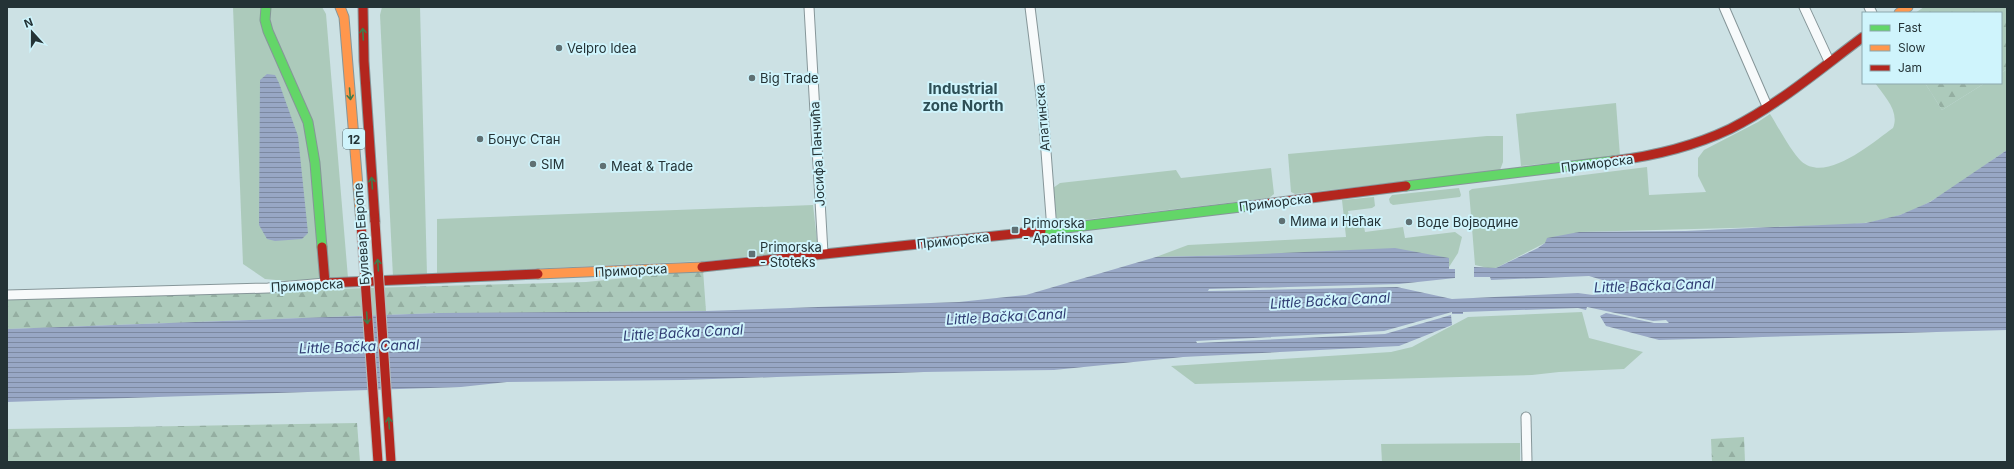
<svg xmlns="http://www.w3.org/2000/svg" width="2014" height="469" font-family="Inter,sans-serif">
	<style>
		.grass { fill: #accabb }
		.forest { fill: url(#forest-firs) }
		.water { fill: url(#water-rules) }
		.lines { fill: none; stroke-linecap: round; stroke-linejoin: round }
		.street-casing { stroke: #869699; stroke-width: 11 }
		.fast-casing { stroke: #869699; stroke-width: 11 }
		.slow-casing { stroke: #869699; stroke-width: 11 }
		.jam-casing { stroke: #869699; stroke-width: 11 }
		.street { stroke: #f7fafb; stroke-width: 9 }
		.fast { stroke: #63d668; stroke-width: 9 }
		.slow { stroke: #ff974d; stroke-width: 9 }
		.jam { stroke: #b3261e; stroke-width: 9 }
		.jam-bridge-casing { stroke: #b1bdbe; stroke-width: 11; stroke-linecap: butt }
		.jam-bridge { stroke: #b3261e; stroke-width: 9 }
		.oneway { stroke: #407c4c }
		.poi-dot { fill: #5f7073; stroke: #cff4fc; stroke-width: 1.5 }
		.labels { text-anchor: middle; dominant-baseline: central; stroke-width: 4; stroke-linejoin: round; paint-order: stroke }
		.shield { fill: #cff4fc; stroke: #576d71; stroke-width: 1 }
		.shield-label { font-size: 12px; font-weight: bold; fill: #243336 }
		.poi-label { font-size: 13px; fill: #243336; stroke: #cff4fc; text-anchor: start }
		.street-label { font-size: 13px; fill: #243336; stroke: #cff4fc }
		.water-label { font-size: 14px; font-style: italic; fill: #313d73; stroke: #cff4fc }
		.quarter-label { font-size: 15px; font-weight: bold; fill: #2d4e55; stroke: #cff4fc }
	</style>
	<defs>
		<pattern id="forest-firs" width="22" height="20" patternUnits="userSpaceOnUse"><rect width="22" height="20" fill="#accabb"/><path d="M5 1l3.5 6h-7zM16 11l3.5 6h-7z" fill="#94aea1"/></pattern>
		<pattern id="water-rules" width="6" height="5" patternUnits="userSpaceOnUse"><rect width="6" height="5" fill="#98a7c5"/><path d="M0 2.5h6" fill="none" stroke="#7c89a1"/></pattern>
	</defs>
	<rect width="100%" height="100%" fill="#cce1e4"/>
	<g class="grass">
		<polygon points="233,7 322,7 326,14 348,278 287,281 265,279 243,264"/>
		<polygon points="382,7 420,7 427,275 393,277 380,15"/>
		<path d="M2007 69V150C1974 172 1937 203 1900 215 1881 221 1862 224 1842 225L1579 232 1545 243 1496 268H1488L1475 265 1469 191 1472 189 1647 167 1649 195 1706 192 1698 176V158L1704 150 1758 122 1770 114C1777 125 1792 153 1801 161 1826 184 1873 142 1893 128 1900 111 1884 96 1875 83H1925L1942 110 1985 83H2001V73Z"/>
		<polygon points="1616,103 1620,156 1521,166 1516,114"/>
		<polygon points="1487,136 1503,136 1503,162 1500,170 1295,194 1291,192 1288,154"/>
		<polygon points="1271,168 1274,194 1269,198 1057,223 1053,188 1060,183 1176,170 1181,178"/>
		<polygon points="1459,188 1461,195 1460,197 1393,205 1390,203 1389,199 1392,195"/>
		<polygon points="1374,197 1375,206 1372,208 1348,211 1349,217 1362,215 1365,232 1403,227 1405,238 1455,232 1462,237 1458,253 1449,267 1448,258 1238,255 1156,257 1188,245 1346,237 1342,200"/>
		<polygon points="813,205 818,249 706,261 437,273 437,219"/>
		<polygon points="1582,312 1589,338 1643,352 1624,369 1559,372 1532,375 1195,384 1171,366 1391,352 1412,347 1468,317"/>
		<polygon points="1520,443 1520,462 1382,462 1381,444"/>
	</g>
	<g class="forest">
		<polygon points="1924,7 2007,7 2007,69 2001,73 2001,13 1915,13"/>
		<polygon points="1925,83 1985,83 1942,110"/>
		<polygon points="703,270 706,311 439,313 7,329 7,298 586,282"/>
		<polygon points="357,423 360,462 7,462 7,429"/>
		<polygon points="1744,437 1745,462 1712,462 1711,439"/>
	</g>
	<g class="water">
		<polygon points="267,74 275,75 279,83 298,136 308,233 302,239 275,241 267,239 259,225 260,80"/>
		<polygon points="2007,150 2007,330 1659,340 1606,326 1600,316 1606,313 1654,323 1669,323 1666,320 1653,321 1587,307 1586,310 1578,308 1463,312 1463,314 1452,314 1452,312 1384,331 1196,341 1197,343 1385,334 1451,315 1452,325 1399,346 1183,357 1054,370 924,372 683,380 507,382 461,387 7,402 7,329 439,313 706,311 959,302 1026,295 1156,257 1238,255 1395,248 1449,258 1449,269 1455,269 1455,278 1399,284 1209,289 1208,291 1397,287 1452,299 1578,293 1593,295 1608,289 1610,285 1609,282 1589,276 1491,280 1490,277 1474,277 1474,267 1496,268 1538,248 1545,243 1547,238 1579,232 1685,231 1866,223 1900,215 1930,202"/>
	</g>
	<g class="lines">
		<defs>
			<g id="street">
				<polyline points="809,7 823,253"/>
				<polyline points="1030,7 1043,112 1052,230"/>
				<polyline points="1724,7 1767,106"/>
				<polyline points="1804,7 1829,61"/>
				<polyline points="1869,7 1872,13"/>
				<polyline points="7,295 268,288 325,283"/>
				<polyline points="1526,417 1527,462"/>
			</g>
			<g id="fast">
				<polyline points="266,7 265,20 268,31 308,122 315,163 322,247"/>
				<polyline points="1406,186 1613,161"/>
				<polyline points="1041,231 1249,206"/>
			</g>
			<g id="slow">
				<polyline points="340,7 344,17 361,223"/>
				<polyline points="1899,13 1908,7"/>
				<polyline points="538,274 702,267"/>
			</g>
			<g id="jam">
				<polyline points="363,7 364,61 375,222"/>
				<path d="M1613 161C1654 156 1692 147 1730 129 1778 105 1820 69 1863 37"/>
				<polyline points="1249,206 1406,186"/>
				<polyline points="322,247 325,283 538,274"/>
				<polyline points="702,267 1041,231"/>
			</g>
		</defs>
		<use href="#street" class="street-casing"/>
		<use href="#fast" class="fast-casing"/>
		<use href="#slow" class="slow-casing"/>
		<use href="#jam" class="jam-casing"/>
		<use href="#street" class="street"/>
		<use href="#fast" class="fast"/>
		<use href="#slow" class="slow"/>
		<use href="#jam" class="jam"/>
		<defs>
			<g id="jam-bridge">
				<polyline points="375,222 391,462"/>
				<polyline points="361,223 378,462"/>
			</g>
		</defs>
		<use href="#jam-bridge" class="jam-bridge-casing"/>
		<use href="#jam-bridge" class="jam-bridge"/>
	</g>
	<defs><path id="oneway-shaft" d="M-6 0H5M1.5-3L5.5 0L1.5 3" fill="none" stroke-width="1.6" stroke-linecap="round" stroke-linejoin="round"/></defs>
	<g class="oneway">
		<use href="#oneway-shaft" transform="translate(363 34) rotate(-93)"/>
		<use href="#oneway-shaft" transform="translate(350 94) rotate(85)"/>
		<use href="#oneway-shaft" transform="translate(372 183) rotate(-94)"/>
		<use href="#oneway-shaft" transform="translate(378 265) rotate(-94)"/>
		<use href="#oneway-shaft" transform="translate(367 318) rotate(86)"/>
		<use href="#oneway-shaft" transform="translate(389 423) rotate(-94)"/>
	</g>
	<g class="poi-dot">
		<circle cx="559" cy="48" r="4"/>
		<circle cx="752" cy="78" r="4"/>
		<circle cx="480" cy="139" r="4"/>
		<circle cx="533" cy="164" r="4"/>
		<circle cx="603" cy="166" r="4"/>
		<circle cx="1282" cy="221" r="4"/>
		<circle cx="1409" cy="222" r="4"/>
		<rect x="1011" y="226" width="8" height="8" rx="2"/>
		<rect x="748" y="250" width="8" height="8" rx="2"/>
	</g>
	<g class="labels">
		<rect class="shield" x="343" y="129" width="22" height="20" rx="3"/>
		<g class="shield-label">
			<text x="354" y="139">12</text>
		</g>
		<g class="poi-label">
			<text x="567" y="48">Velpro Idea</text>
			<text x="760" y="78">Big Trade</text>
			<text x="488" y="139">Бонус Стан</text>
			<text x="541" y="164">SIM</text>
			<text x="611" y="166">Meat &amp; Trade</text>
			<text x="1290" y="221">Мима и Нећак</text>
			<text x="1417" y="222">Воде Војводине</text>
			<text x="1023" y="223">Primorska<tspan x="1023" dy="15">- Apatinska</tspan></text>
			<text x="760" y="247">Primorska<tspan x="760" dy="15">- Stoteks</tspan></text>
		</g>
		<g class="street-label">
			<text transform="translate(1042 118) rotate(-95)">Апатинска</text>
			<text transform="translate(817 154) rotate(-93)">Јосифа Панчића</text>
			<text transform="translate(1597 163) rotate(-7)">Приморска</text>
			<text transform="translate(1275 202) rotate(-7)">Приморска</text>
			<text transform="translate(361 234) rotate(-94)">Булевар Европе</text>
			<text transform="translate(953 240) rotate(-6)">Приморска</text>
			<text transform="translate(631 270) rotate(-3)">Приморска</text>
			<text transform="translate(307 285) rotate(-3)">Приморска</text>
		</g>
		<g class="water-label">
			<text transform="translate(1654 285) rotate(-2)">Little Bačka Canal</text>
			<text transform="translate(1330 300) rotate(-3)">Little Bačka Canal</text>
			<text transform="translate(1006 316) rotate(-3)">Little Bačka Canal</text>
			<text transform="translate(683 332) rotate(-3)">Little Bačka Canal</text>
			<text transform="translate(359 346) rotate(-2)">Little Bačka Canal</text>
		</g>
		<g class="quarter-label">
			<text x="963" y="88">Industrial<tspan x="963" dy="17">zone North</tspan></text>
		</g>
	</g>
	<rect width="2014" height="469" fill="none" stroke="#243336" stroke-width="16"/>
	<rect x="1862" y="12" width="140" height="72" fill="#cff4fc" stroke="#8ba7ad"/>
	<rect x="1870" y="25" width="20" height="6" fill="#63d668" stroke="#8ba7ad"/>
	<text x="1898" y="32" font-size="12" fill="#243336">Fast</text>
	<rect x="1870" y="45" width="20" height="6" fill="#ff974d" stroke="#8ba7ad"/>
	<text x="1898" y="52" font-size="12" fill="#243336">Slow</text>
	<rect x="1870" y="65" width="20" height="6" fill="#b3261e" stroke="#8ba7ad"/>
	<text x="1898" y="72" font-size="12" fill="#243336">Jam</text>
	<g transform="translate(32 32) rotate(339)" stroke="#cff4fc" stroke-width="3" paint-order="stroke">
	<path d="M0-3L7 15L0 10L-7 15Z" fill="#243336"/>
	<text y="-6" font-size="11" font-weight="bold" text-anchor="middle" fill="#243336">N</text>
	</g>
</svg>
